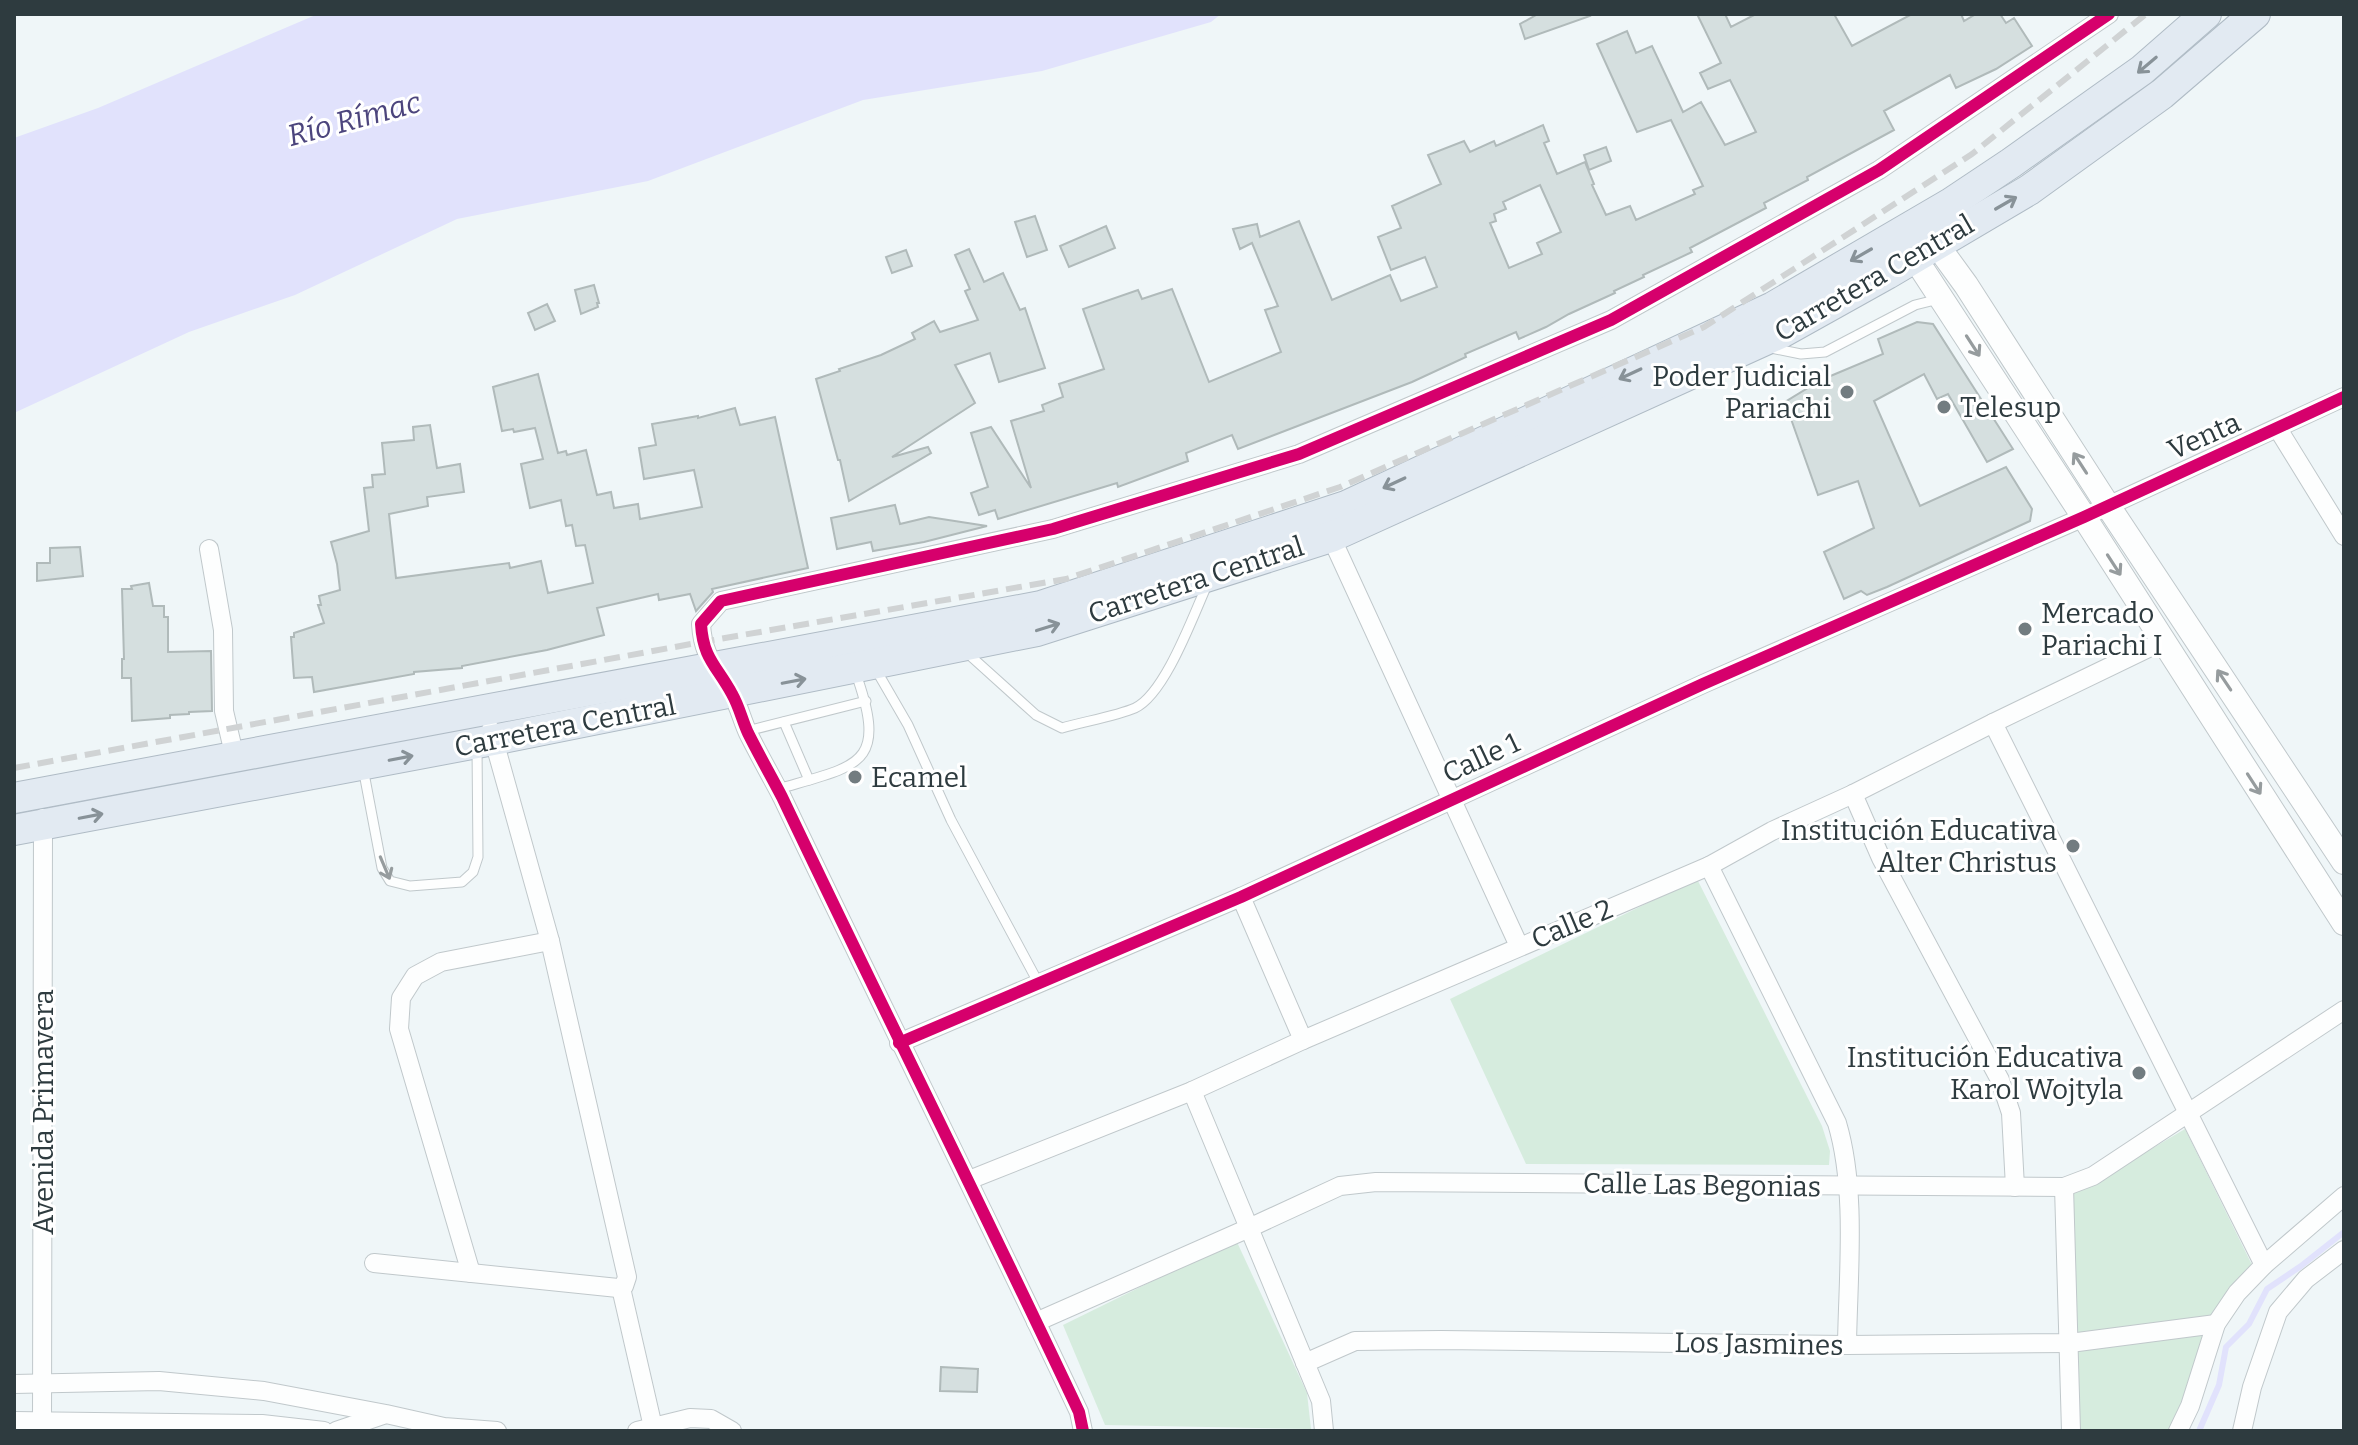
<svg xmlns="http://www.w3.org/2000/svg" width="2358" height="1445" font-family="Bitter,serif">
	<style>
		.green { fill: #d6ecde }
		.water { fill: #e1e2fc }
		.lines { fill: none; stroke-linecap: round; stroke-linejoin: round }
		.stream { stroke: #e1e2fc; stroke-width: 6 }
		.building { fill: #d5dfdf; stroke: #b0baba; stroke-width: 2; fill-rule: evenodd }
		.service-casing { stroke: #c0c8cb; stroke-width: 11 }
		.minor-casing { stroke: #c0c8cb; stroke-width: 20 }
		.tertiary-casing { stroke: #c0c8cb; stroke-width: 26 }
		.trunk-casing { stroke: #afbbc5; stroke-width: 32 }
		.service { stroke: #fdfefe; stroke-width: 9 }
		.minor { stroke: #fdfefe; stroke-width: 18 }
		.tertiary { stroke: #fdfefe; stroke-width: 24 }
		.trunk { stroke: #e2eaf2; stroke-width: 30 }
		.rail { stroke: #d0d3d4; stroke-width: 6; stroke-dasharray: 16 8; stroke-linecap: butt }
		.cycleway-casing { stroke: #fff; stroke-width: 17 }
		.cycleway { stroke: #d6006c; stroke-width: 12 }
		.oneway { stroke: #889298 }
		.oneway2 { stroke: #969c9e }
		.poi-dot { fill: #727c80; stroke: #fff; stroke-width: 3 }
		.labels { text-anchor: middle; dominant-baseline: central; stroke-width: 6; stroke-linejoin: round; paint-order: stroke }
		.street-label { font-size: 28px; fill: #2e3b3f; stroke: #fff }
		.poi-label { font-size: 28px; fill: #2e3b3f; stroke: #fff; text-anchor: end }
		.water-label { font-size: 30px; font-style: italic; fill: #4c457d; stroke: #fff }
	</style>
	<rect width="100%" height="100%" fill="#eff6f8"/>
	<g class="green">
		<polygon points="1697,879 1822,1126 1830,1151 1829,1165 1526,1164 1450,999"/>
		<polygon points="2185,1129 2252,1265 2211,1317 2074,1338 2071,1191 2097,1181"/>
		<polygon points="1236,1240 1307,1393 1311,1429 1105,1425 1063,1325"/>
		<polygon points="2206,1333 2180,1412 2171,1431 2077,1431 2076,1348"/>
	</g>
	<polygon class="water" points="318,14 1221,14 1211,22 1042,71 863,100 648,181 457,219 295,295 189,332 14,413 14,138 98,108"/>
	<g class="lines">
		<polyline class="stream" points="2199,1431 2219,1385 2226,1347 2249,1324 2267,1289 2301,1266 2344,1232"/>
	</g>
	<g class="building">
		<polygon points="1538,14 1589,14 1590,16 1525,39 1520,24"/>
		<path d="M1697 14H1725L1731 27 1756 14H1834L1852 46 1912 14H1961L1964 21 1976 14H2000L2006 23 2014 18 2032 46 1996 69 1956 88 1950 75 1884 111 1894 130 1807 177 1808 180 1764 203 1766 208 1690 248 1692 252 1643 275 1644 277 1614 291 1615 293 1569 314 1546 327 1519 339 1516 332 1465 354 1466 357 1412 382 1238 449 1232 435 1186 453 1188 461 1118 487 1117 483 998 519 995 510 979 515 971 493 988 487 971 433 991 427 1031 488 1011 421 1044 411 1042 405 1063 397 1059 384 1104 369 1083 309 1138 290 1142 299 1172 289 1209 382 1281 352 1265 310 1278 306 1252 243 1240 249 1233 229 1257 224 1260 237 1299 221 1332 300 1390 275 1401 301 1437 287 1425 257 1391 270 1378 237 1401 228 1392 206 1441 184 1428 155 1464 141 1470 152 1494 141 1496 146 1543 125 1549 141 1544 143 1557 174 1585 162 1594 184 1592 185 1606 215 1630 206 1636 220 1695 194 1693 190 1703 186 1671 120 1637 132 1597 44 1627 31 1636 53 1652 46 1683 112 1701 102 1725 145 1756 132 1730 80 1708 89 1700 73 1721 63ZM1540 185 1561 232 1537 243 1542 254 1509 268 1490 223 1496 221 1494 214 1506 209 1503 202Z"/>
		<polygon points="1606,147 1611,161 1589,170 1584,155"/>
		<polygon points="1035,216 1047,250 1027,257 1015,222"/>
		<polygon points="1106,226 1115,248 1069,267 1060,246"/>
		<polygon points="969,249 984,282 1003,273 1020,310 1025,308 1045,368 999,382 990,353 955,365 975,403 892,457 928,447 931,453 849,501 840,460 838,460 816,379 840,371 839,369 881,355 915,339 912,333 934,321 940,332 978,320 965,291 970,289 955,255"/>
		<polygon points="906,250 912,266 892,273 886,257"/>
		<polygon points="594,285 599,303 597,303 598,307 581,314 575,290"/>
		<polygon points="547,304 555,321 535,330 528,313"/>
		<polygon points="1917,322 1933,324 2013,449 1987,462 1948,394 1937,399 1924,374 1874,401 1920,506 2006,467 2032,509 2030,521 1887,587 1867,595 1861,591 1844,599 1824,552 1874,528 1858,481 1818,495 1785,402 1821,380 1883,354 1878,339"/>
		<polygon points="538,374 558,453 566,451 567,455 586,450 597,495 611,492 614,508 638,504 640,519 702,507 694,470 644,479 639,448 656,445 652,424 698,416 698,418 735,408 740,425 775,417 808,568 712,589 713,592 696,611 690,594 659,600 658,594 597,608 604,635 547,650 462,666 462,668 414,672 414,674 314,692 312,677 294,678 291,637 294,637 294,633 324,623 318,605 321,605 319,596 340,590 337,564 331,542 369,531 364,488 373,487 372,475 385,474 382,443 414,440 413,427 430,425 437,468 460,464 464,492 427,497 428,506 389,514 396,578 509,563 510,568 541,561 548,593 593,583 585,545 576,546 572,525 566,526 561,500 530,508 521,464 543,459 535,428 514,432 513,429 502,431 493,387"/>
		<polygon points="895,505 900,524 929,517 987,526 924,542 873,551 871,542 837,549 831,518"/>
		<polygon points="80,547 83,576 37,581 37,563 50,563 50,548"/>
		<polygon points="149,583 153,606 164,606 164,617 168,617 168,652 211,651 212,711 189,712 189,714 170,715 170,718 132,721 131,678 122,678 122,659 124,659 122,589 132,589 131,586"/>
		<polygon points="941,1367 978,1369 977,1392 940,1391"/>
	</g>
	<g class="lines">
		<defs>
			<g id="service">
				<polyline points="1771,348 1801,354 1825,352 1915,305 1939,299"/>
				<path d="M965 651 1036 715 1062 728C1082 722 1117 716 1135 708 1165 694 1193 616 1207 585"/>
				<polyline points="875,668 908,725 951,820 1039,984"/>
				<polyline points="784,722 809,780"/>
				<polyline points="747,731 866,701"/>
				<polyline points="363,768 382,868 390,881 410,886 462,882 473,872 478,857 477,747"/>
				<path d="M778 789C860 765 889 766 855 671"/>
			</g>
			<g id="minor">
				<polyline points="2278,429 2344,536"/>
				<polyline points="1331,537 1519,946"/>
				<polyline points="209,549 223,630 224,711 235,758"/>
				<polyline points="1993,723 2264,1265"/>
				<polyline points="1853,794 1881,858 2000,1080 2011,1113 2015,1187"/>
				<path d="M1709 866 1837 1123C1857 1190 1848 1275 1847 1345"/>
				<polyline points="1241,897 1303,1040"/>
				<polyline points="899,1043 1241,897 1703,684 2084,517 2344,397"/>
				<polyline points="1192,1091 1321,1401 1324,1431"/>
				<polyline points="969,1180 1192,1091 1303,1040 1709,866 1772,831 1853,794 1993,723 2163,641"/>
				<polyline points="2064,1187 2071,1431"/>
				<polyline points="374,1263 618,1288 624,1286 627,1277 550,941 491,730"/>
				<polyline points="471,1273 399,1029 401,998 415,976 441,962 550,941"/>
				<polyline points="621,1288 653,1427"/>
				<polyline points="1036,1322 1249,1228 1340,1186 1376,1182 2064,1187 2093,1176 2344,1010"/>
				<polyline points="1305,1363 1355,1341 1441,1340 1847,1345 2070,1343 2216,1324"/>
				<polyline points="14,1384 159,1381 264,1391 386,1414 444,1427 497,1431"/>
				<polyline points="14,1421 262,1424 324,1431"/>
				<polyline points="42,1431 43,818"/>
				<polyline points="336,1431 383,1415"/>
				<polyline points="637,1431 690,1418 711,1419 732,1431"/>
				<path d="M1083 1431 1079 1412C982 1206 880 1003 782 797 771 776 759 755 748 733 742 720 739 706 732 694 717 666 703 659 701 624L721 601 1053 529 1299 454 1611 320 1879 170 2109 14"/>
				<polyline points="2178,1431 2190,1406 2216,1324 2237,1293 2264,1265 2344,1196"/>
				<polyline points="2242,1431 2252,1387 2278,1312 2306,1279 2344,1250"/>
			</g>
			<g id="tertiary">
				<polyline points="1926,230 1966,285 2108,506 2344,862"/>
				<polyline points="1905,243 2084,517 2344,923"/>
			</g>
			<g id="trunk">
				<polyline points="14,798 1041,606 1346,506 1773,307 1951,203 2011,163 2142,70 2206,14"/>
				<polyline points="14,830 493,740 1037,631 1331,537 1783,332 1887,274 2029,190 2162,94 2255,14"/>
			</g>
		</defs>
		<use href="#service" class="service-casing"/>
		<use href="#minor" class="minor-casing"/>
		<use href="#tertiary" class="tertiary-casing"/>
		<use href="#trunk" class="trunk-casing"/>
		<use href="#service" class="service"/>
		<use href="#minor" class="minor"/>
		<use href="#tertiary" class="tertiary"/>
		<use href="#trunk" class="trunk"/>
		<polyline class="rail" points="14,768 702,642 1066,579 1340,487 1704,327 1972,154 2146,14"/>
		<defs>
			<g id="cycleway">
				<polyline points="899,1043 1241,897 1703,684 2084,517 2344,397"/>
				<path d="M1083 1431 1079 1412C982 1206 880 1003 782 797 771 776 759 755 748 733 742 720 739 706 732 694 717 666 703 659 701 624L721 601 1053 529 1299 454 1611 320 1879 170 2109 14"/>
			</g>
		</defs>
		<use href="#cycleway" class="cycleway-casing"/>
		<use href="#cycleway" class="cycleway"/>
	</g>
	<defs><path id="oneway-shaft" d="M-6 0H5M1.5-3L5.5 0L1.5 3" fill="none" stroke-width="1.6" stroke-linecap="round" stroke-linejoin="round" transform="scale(2)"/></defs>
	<g class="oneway">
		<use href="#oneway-shaft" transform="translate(2147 65) rotate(140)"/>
		<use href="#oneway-shaft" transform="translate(2006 203) rotate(-30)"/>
		<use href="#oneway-shaft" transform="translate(1861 255) rotate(150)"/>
		<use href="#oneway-shaft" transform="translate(1630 374) rotate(155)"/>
		<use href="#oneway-shaft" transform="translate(1394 483) rotate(155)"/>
		<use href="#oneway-shaft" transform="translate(1048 627) rotate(-17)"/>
		<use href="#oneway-shaft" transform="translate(794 681) rotate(-11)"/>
		<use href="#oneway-shaft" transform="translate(401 758) rotate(-11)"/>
		<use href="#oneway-shaft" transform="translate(91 816) rotate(-11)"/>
	</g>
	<g class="oneway2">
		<use href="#oneway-shaft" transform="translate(1973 346) rotate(57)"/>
		<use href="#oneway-shaft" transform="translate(2080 463) rotate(-123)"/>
		<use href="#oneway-shaft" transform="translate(2114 565) rotate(57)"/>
		<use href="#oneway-shaft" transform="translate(2224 680) rotate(-124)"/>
		<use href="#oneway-shaft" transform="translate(2254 784) rotate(57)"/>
		<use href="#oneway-shaft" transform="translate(385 868) rotate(67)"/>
	</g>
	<g class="poi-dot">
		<circle cx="1847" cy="392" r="8"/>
		<circle cx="1944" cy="407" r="8"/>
		<circle cx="2025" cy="629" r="8"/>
		<circle cx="855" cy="777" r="8"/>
		<circle cx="2073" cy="846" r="8"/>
		<circle cx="2139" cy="1073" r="8"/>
	</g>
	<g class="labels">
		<g class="street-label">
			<text transform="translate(1874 278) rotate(-30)">Carretera Central</text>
			<text transform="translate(2204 436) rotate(-24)">Venta</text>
			<text transform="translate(1196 580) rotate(-18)">Carretera Central</text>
			<text transform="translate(565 726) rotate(-11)">Carretera Central</text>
			<text transform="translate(1481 758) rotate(-25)">Calle 1</text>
			<text transform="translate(1572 924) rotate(-23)">Calle 2</text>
			<text transform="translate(43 1112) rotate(-90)">Avenida Primavera</text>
			<text transform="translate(1702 1185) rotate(1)">Calle Las Begonias</text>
			<text transform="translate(1759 1344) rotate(1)">Los Jasmines</text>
		</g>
		<g class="poi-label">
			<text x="1831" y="376">Poder Judicial<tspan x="1831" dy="32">Pariachi</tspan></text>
			<text x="1960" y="407" text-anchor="start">Telesup</text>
			<text x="2041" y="613" text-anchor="start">Mercado<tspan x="2041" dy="32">Pariachi I</tspan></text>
			<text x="871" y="777" text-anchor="start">Ecamel</text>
			<text x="2057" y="830">Institución Educativa<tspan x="2057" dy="32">Alter Christus</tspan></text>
			<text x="2123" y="1057">Institución Educativa<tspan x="2123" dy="32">Karol Wojtyla</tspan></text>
		</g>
		<g class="water-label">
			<text transform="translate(354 119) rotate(-15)">Río Rímac</text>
		</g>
	</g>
	<rect width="2358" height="1445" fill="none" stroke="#2e3b3f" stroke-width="32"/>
</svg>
